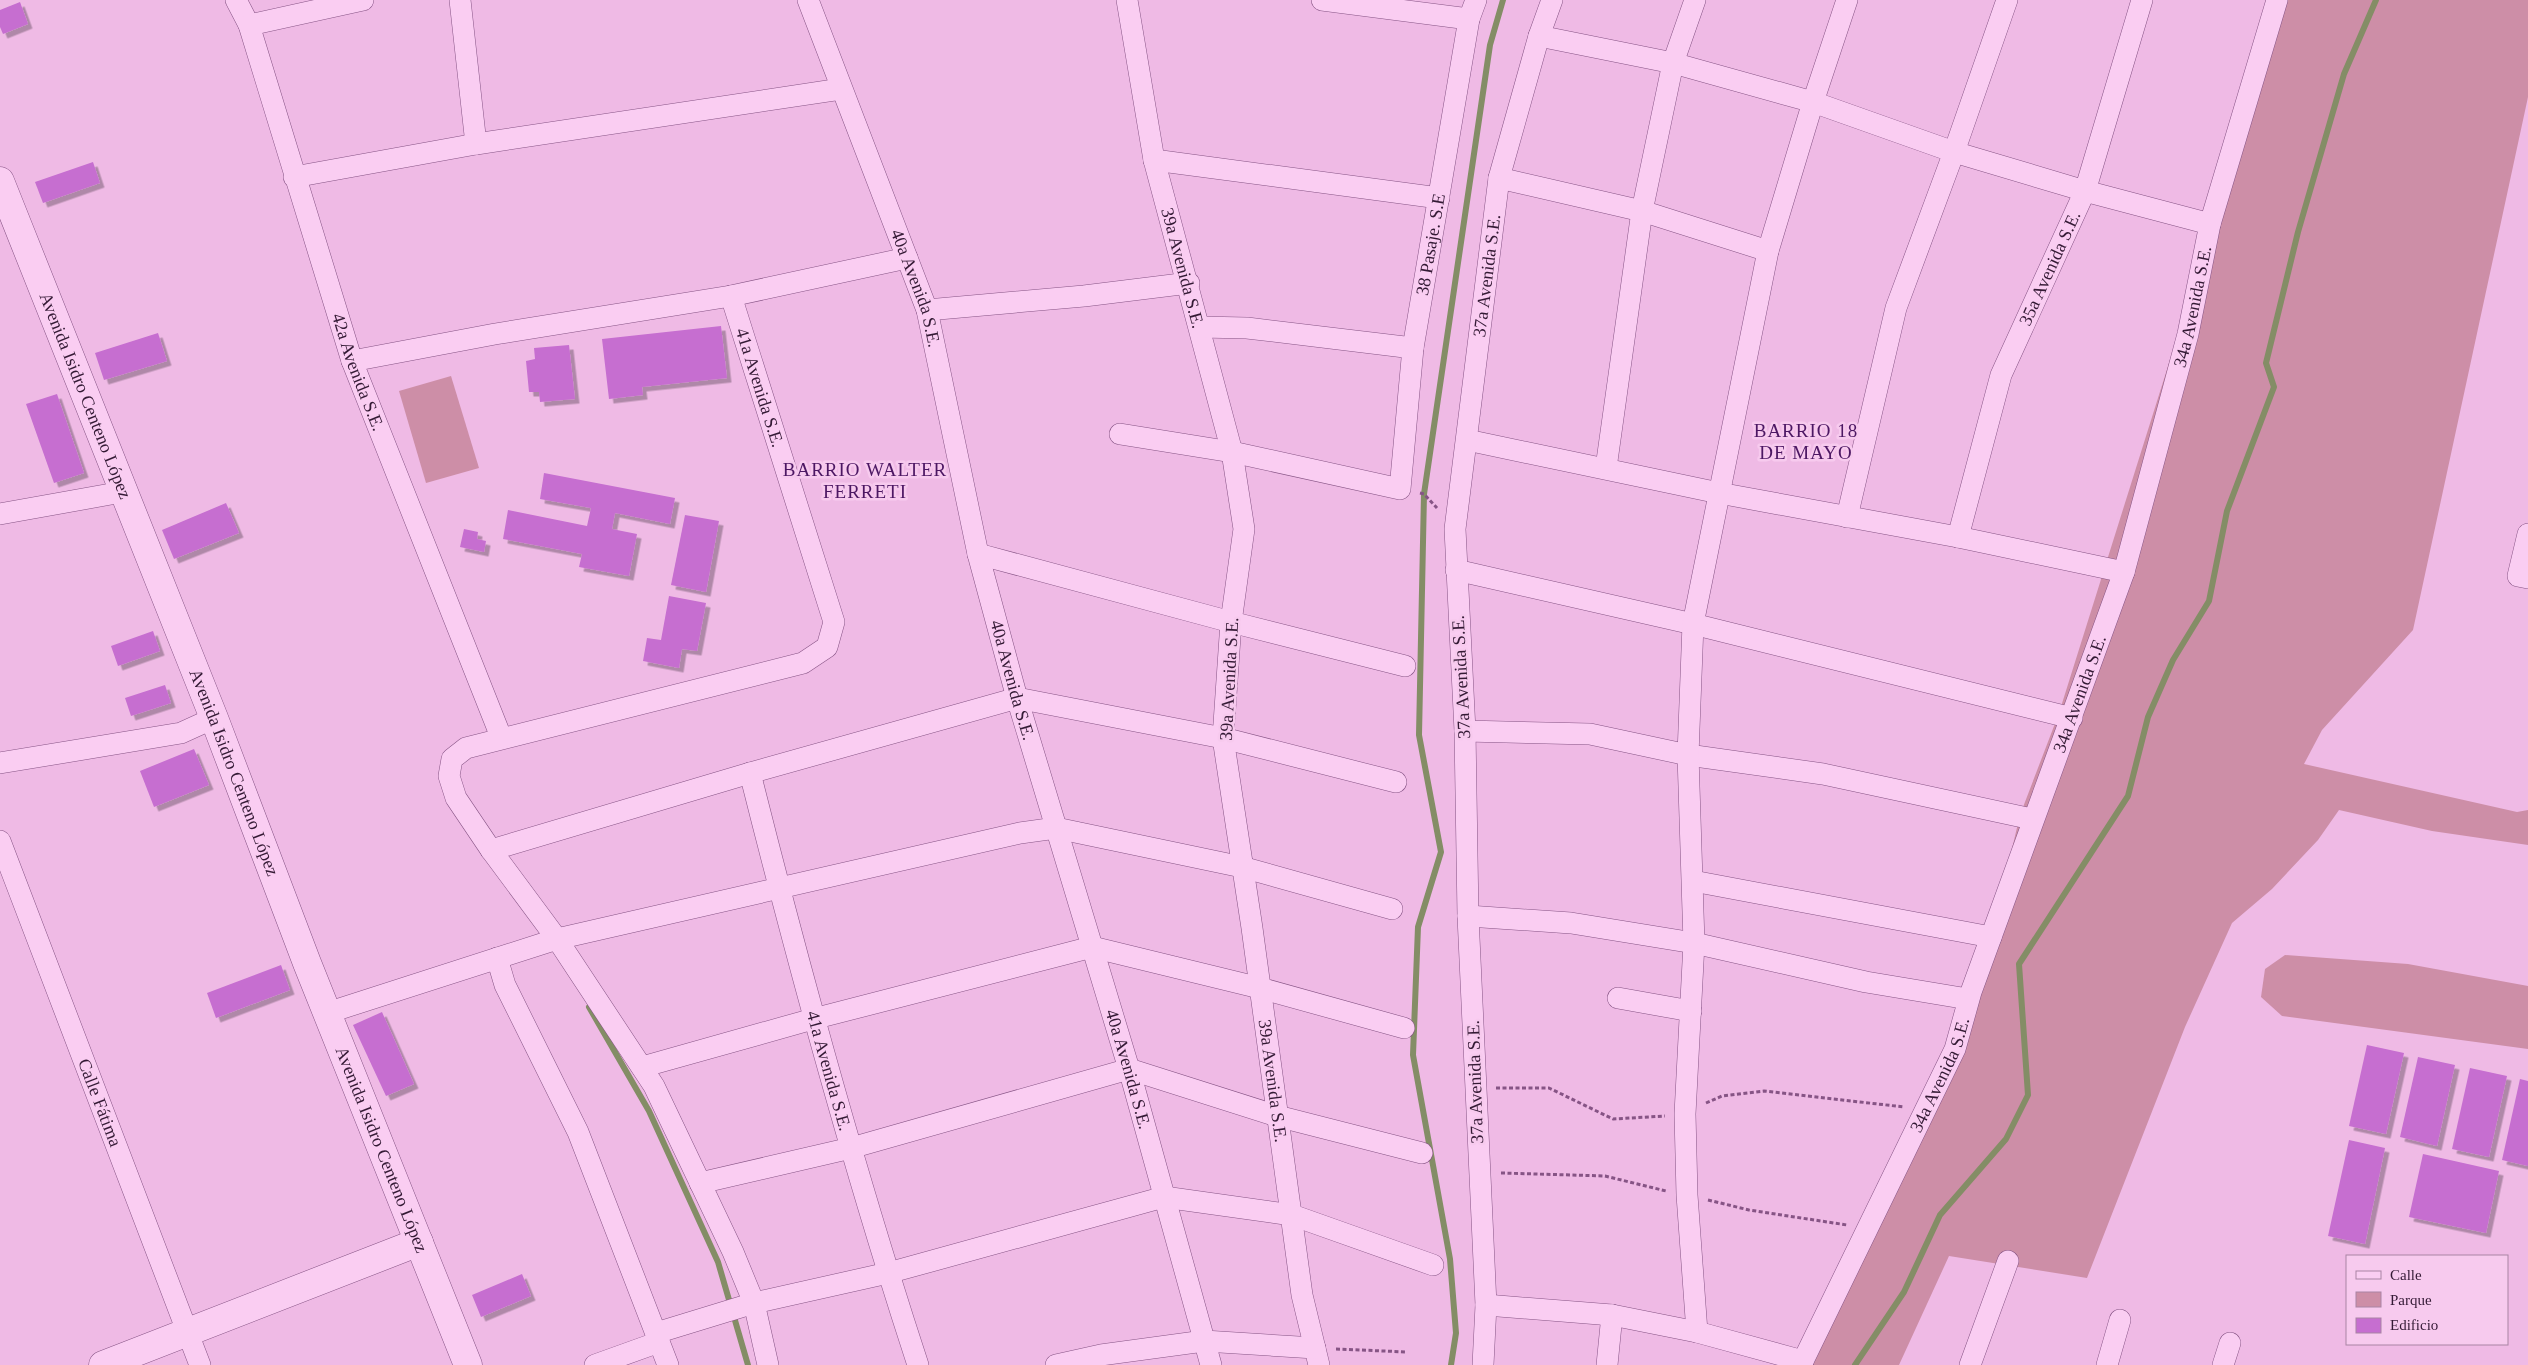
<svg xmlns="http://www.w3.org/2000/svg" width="2528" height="1365" font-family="'Times New Roman',serif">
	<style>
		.green { fill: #cd8ea7 }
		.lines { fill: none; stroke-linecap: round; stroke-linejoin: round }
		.stream { stroke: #848d66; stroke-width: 6 }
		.building { fill: #c66ed0; filter: url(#shadow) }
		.minor-casing { stroke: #865485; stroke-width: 22 }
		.tertiary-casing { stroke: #865485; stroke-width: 29 }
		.path { stroke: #865485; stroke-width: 3; stroke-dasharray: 4 2.5; stroke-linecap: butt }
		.minor { stroke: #facdf2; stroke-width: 21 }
		.tertiary { stroke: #facdf2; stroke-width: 28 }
		.labels { text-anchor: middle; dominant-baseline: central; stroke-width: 5; stroke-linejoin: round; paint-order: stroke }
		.street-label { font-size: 18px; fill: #341a35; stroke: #f7caee }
		.neighbourhood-label { font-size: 19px; letter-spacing: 1px; fill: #4c1763; stroke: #f7caee }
	</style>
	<defs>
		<filter id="shadow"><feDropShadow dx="4.5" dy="4.5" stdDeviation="0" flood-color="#0004"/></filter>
	</defs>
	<rect width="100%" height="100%" fill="#efbae5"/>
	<g class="green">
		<polygon points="2275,0 2528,0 2528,97 2413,630 2322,730 2304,764 2517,812 2528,810 2528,845 2432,831 2339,810 2318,840 2272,889 2232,923 2185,1027 2087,1278 1949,1256 1899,1365 1801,1365 1867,1229 1991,937 2020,815 2059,713 2180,328"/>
		<polygon points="451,376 479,468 426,483 399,391"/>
		<polygon points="2285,955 2408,964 2528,986 2528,1049 2282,1016 2261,997 2265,969"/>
	</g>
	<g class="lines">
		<g class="stream">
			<polyline points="589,1007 649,1111 718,1262 748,1365"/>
			<polyline points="1451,1365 1456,1333 1450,1259 1413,1055 1418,927 1441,852 1419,735 1424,494 1490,45 1503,0"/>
			<polyline points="1855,1365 1904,1292 1940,1215 2006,1139 2028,1095 2019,964 2128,796 2148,717 2173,660 2209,601 2227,511 2274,387 2266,363 2298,232 2344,74 2376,0"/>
		</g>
	</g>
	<g class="building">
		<polygon points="20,2 28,24 3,34 0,27 0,10"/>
		<polygon points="93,162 100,183 43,203 35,182"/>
		<polygon points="721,326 727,378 642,387 643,395 609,399 602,339"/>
		<polygon points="158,333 167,361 104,380 95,353"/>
		<polygon points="569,345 575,399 540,402 539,392 529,392 526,361 535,359 534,348"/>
		<polygon points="57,394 84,473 54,483 26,404"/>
		<polygon points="544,473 675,498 670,524 615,513 612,529 637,534 629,576 579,567 582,554 503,539 508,510 587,526 591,508 540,499"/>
		<polygon points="226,503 239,533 174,559 162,530"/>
		<polygon points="685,515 719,521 706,592 671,585"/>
		<polygon points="464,529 478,532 477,539 486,541 484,552 460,547"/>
		<polygon points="669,596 706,603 697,651 682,649 679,668 643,661 647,638 661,640"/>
		<polygon points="153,631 160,651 118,666 111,646"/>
		<polygon points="165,685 171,703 131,716 125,698"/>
		<polygon points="194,749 209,785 154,807 140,771"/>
		<polygon points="281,965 290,990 216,1018 207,993"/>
		<polygon points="382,1012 414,1084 386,1096 353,1025"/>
		<polygon points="2367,1045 2404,1053 2386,1134 2349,1126"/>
		<polygon points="2418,1057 2455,1065 2437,1146 2400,1137"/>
		<polygon points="2470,1068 2507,1076 2489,1157 2452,1149"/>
		<polygon points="2520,1079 2528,1081 2528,1166 2502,1160"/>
		<polygon points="2349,1140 2385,1148 2365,1244 2328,1236"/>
		<polygon points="2423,1154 2499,1171 2486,1233 2409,1217"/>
		<polygon points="522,1274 531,1296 481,1317 472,1295"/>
	</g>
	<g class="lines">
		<defs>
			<g id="minor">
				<path id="s1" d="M236 0 249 25 352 361 501 737"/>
				<polyline points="460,0 476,144"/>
				<path id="s2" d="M808 0 927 310 978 554 1017 698 1129 1069 1211 1365"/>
				<path id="s3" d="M1127 0 1154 160 1232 452 1244 529 1231 622 1223 738 1252 928 1302 1295 1319 1365"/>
				<polyline points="1322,0 1469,19"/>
				<polyline points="249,25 363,0"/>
				<polyline points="1539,36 1673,63 1813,102 1954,152 2085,191 2210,224"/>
				<polyline points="1154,160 1439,198"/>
				<polyline points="294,177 476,144 841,89"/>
				<polyline points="1499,178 1642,211 1768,251"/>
				<path id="s4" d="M731 296 834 622 827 647 803 663 466 748 452 759 449 776 456 798 491 850 557 939 654 1086 733 1252 754 1303 768 1365"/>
				<polyline points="927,310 1084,296 1189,283"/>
				<polyline points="1200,327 1247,328 1413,348"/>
				<polyline points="352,361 495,334 731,296 907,258"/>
				<path id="s5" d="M1120 434 1232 452 1400 489 1413 348 1469 19 1476 0"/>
				<polyline points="1467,440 1719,493 1958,537 2124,572"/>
				<polyline points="1606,468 1642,211 1673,63 1695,0"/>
				<polyline points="0,514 122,492"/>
				<polyline points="1847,517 1896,308 1954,152 2007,0"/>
				<polyline points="2528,534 2518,576 2528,578"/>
				<path id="s6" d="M1958 537 2001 375 2085 191 2142 0"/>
				<polyline points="978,554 1231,622 1405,666"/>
				<polyline points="1456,570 1693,624 2072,718"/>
				<polyline points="1465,731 1590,734 1688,755 1823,774 2032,819"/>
				<polyline points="0,763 181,733 214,718"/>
				<path id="s7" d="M750 773C800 972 854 1170 918 1365"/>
				<path id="s8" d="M0 841 200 1365"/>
				<polyline points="491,850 750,773 1017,698 1223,738 1396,782"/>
				<polyline points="1693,881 1991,937"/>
				<polyline points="1468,916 1571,923 1694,943 1866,982 1968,999"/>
				<polyline points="497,958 505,985 578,1132 668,1365"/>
				<polyline points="1618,998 1691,1011"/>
				<polyline points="327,1013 557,939 1020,833 1056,828 1242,867 1392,909"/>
				<polyline points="642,1067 813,1019 1092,947 1260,988 1404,1028"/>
				<polyline points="700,1183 851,1148 1129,1069 1277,1116 1422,1153"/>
				<polyline points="1486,1305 1612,1315 1697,1332 1803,1361"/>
				<polyline points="1697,1332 1687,1195 1685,1114 1694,943 1688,755 1693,624 1768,251 1813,102 1847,0"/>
				<polyline points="656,1333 754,1303 888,1273 1164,1197 1292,1215 1433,1265"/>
				<polyline points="595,1365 659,1342"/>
				<polyline points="1056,1365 1101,1355 1204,1341 1315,1348"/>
				<path id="s9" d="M1483 1365 1486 1305 1468 916 1465 731 1455 529 1499 178 1539 36 1552 0"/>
				<polyline points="1607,1365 1612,1315"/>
				<path id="s10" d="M1801 1365 1955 1049 1971 992 2124 572 2188 334 2210 224 2277 0"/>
				<polyline points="1970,1365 2008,1261"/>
				<polyline points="2107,1365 2120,1320"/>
				<polyline points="2223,1365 2230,1343"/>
			</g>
			<g id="tertiary">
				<path id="s11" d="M0 181 214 718 307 963 468 1365"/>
				<polyline points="103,1365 419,1242"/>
			</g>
		</defs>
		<use href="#minor" class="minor-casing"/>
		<use href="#tertiary" class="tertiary-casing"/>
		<g class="path">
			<polyline points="1420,493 1424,494 1437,508"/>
			<polyline points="1496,1088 1549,1088 1613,1119 1665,1116"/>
			<polyline points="1706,1103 1722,1096 1764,1091 1904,1107"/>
			<polyline points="1501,1173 1605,1176 1666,1191"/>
			<polyline points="1708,1200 1749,1210 1847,1225"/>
			<polyline points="1336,1349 1407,1352"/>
		</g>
		<use href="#minor" class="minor"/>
		<use href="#tertiary" class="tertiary"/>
	</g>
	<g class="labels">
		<g class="street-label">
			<text stroke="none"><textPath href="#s5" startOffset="532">38 Pasaje. S.E</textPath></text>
			<text stroke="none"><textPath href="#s3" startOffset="274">39a Avenida S.E.</textPath></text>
			<text stroke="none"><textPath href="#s6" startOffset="285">35a Avenida S.E.</textPath></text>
			<text stroke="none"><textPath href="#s9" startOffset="1092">37a Avenida S.E.</textPath></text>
			<text stroke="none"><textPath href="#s2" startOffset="308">40a Avenida S.E.</textPath></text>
			<text stroke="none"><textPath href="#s10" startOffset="1132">34a Avenida S.E.</textPath></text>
			<text stroke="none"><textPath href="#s1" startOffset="392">42a Avenida S.E.</textPath></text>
			<text stroke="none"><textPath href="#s4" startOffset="96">41a Avenida S.E.</textPath></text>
			<text stroke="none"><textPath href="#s11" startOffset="231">Avenida Isidro Centeno López</textPath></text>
			<text transform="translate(1461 677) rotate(-93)">37a Avenida S.E.</text>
			<text transform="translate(1229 679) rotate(-87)">39a Avenida S.E.</text>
			<text stroke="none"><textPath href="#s2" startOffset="712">40a Avenida S.E.</textPath></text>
			<text stroke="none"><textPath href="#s10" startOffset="728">34a Avenida S.E.</textPath></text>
			<text stroke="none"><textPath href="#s11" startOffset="636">Avenida Isidro Centeno López</textPath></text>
			<text stroke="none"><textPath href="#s2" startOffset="1118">40a Avenida S.E.</textPath></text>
			<text stroke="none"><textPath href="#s7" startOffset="308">41a Avenida S.E.</textPath></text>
			<text stroke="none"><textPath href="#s10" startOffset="322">34a Avenida S.E.</textPath></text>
			<text stroke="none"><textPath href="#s3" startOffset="1099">39a Avenida S.E.</textPath></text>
			<text transform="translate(1475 1082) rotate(-92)">37a Avenida S.E.</text>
			<text stroke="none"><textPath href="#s8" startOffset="280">Calle Fátima</textPath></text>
			<text stroke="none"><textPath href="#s11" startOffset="1041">Avenida Isidro Centeno López</textPath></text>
		</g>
		<g class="neighbourhood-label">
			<text x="1806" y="430">BARRIO 18<tspan x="1806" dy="22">DE MAYO</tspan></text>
			<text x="865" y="469">BARRIO WALTER<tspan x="865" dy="22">FERRETI</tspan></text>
		</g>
	</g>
	<rect x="2346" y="1255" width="162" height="90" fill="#f7caee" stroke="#a984a4"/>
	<rect x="2356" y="1271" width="25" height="8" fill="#facdf2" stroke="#a984a4"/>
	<text x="2390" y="1280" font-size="15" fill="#341a35">Calle</text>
	<rect x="2356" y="1292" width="25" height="15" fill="#cd8ea7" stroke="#a984a4"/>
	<text x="2390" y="1305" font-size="15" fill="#341a35">Parque</text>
	<rect x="2356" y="1318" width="25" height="15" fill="#c66ed0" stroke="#a984a4"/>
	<text x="2390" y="1330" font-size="15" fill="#341a35">Edificio</text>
</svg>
